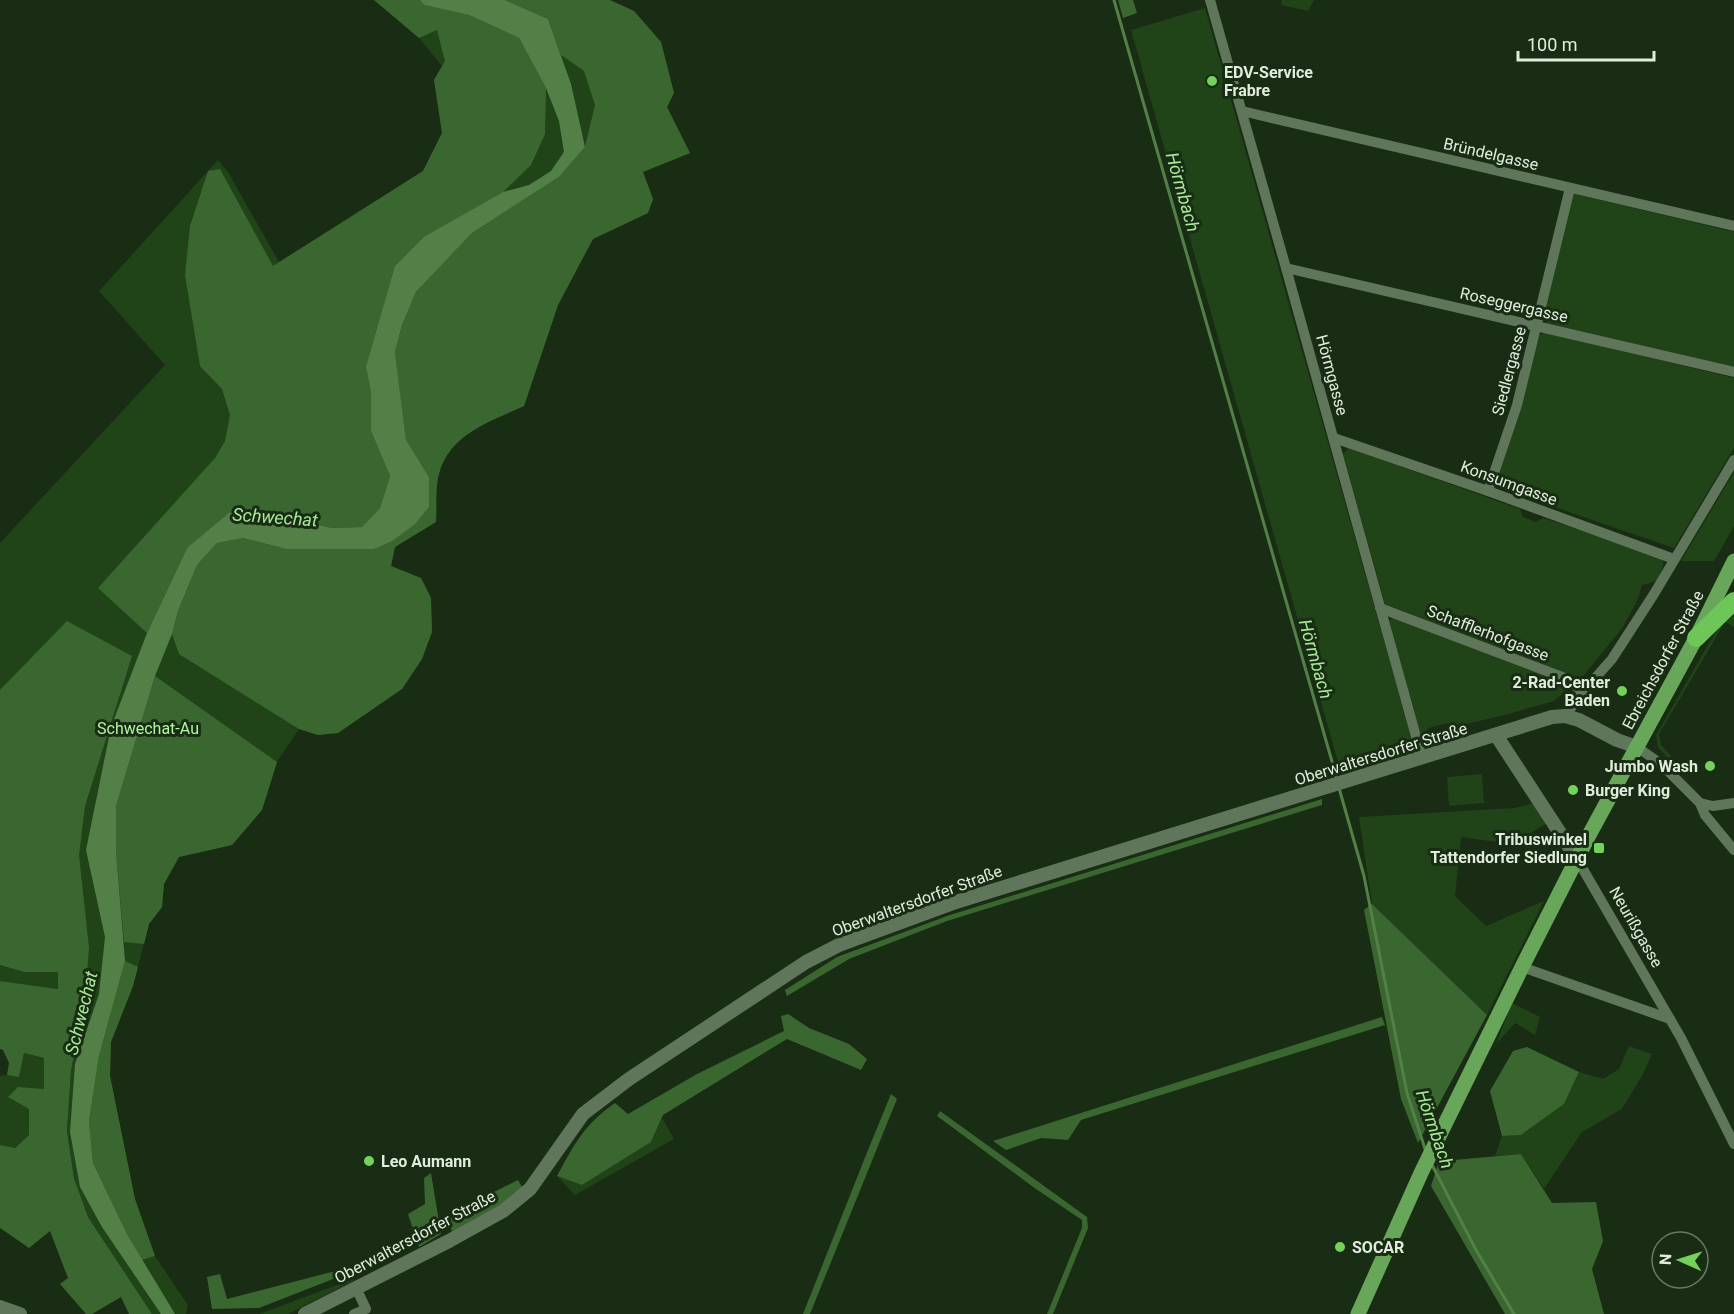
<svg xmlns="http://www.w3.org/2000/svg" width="1734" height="1314" font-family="Roboto,sans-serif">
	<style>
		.green { fill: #204318 }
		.forest { fill: #3a672f }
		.water { fill: #528047 }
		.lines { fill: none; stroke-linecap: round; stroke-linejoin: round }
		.stream { stroke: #528047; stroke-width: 3 }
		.minor { stroke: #60765b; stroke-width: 10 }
		.tertiary { stroke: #60765b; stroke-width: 14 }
		.primary { stroke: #68a65a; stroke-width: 15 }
		.motorway { stroke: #6ec659; stroke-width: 18 }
		.poi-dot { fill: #74d25c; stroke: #192c14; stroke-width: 2 }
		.labels { text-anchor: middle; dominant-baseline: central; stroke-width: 6; stroke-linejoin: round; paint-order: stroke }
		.poi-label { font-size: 16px; font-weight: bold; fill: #e0eddd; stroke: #192c14; text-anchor: start }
		.street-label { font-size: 16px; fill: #e0eddd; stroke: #192c14 }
		.park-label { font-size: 16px; fill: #b2f5a2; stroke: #192c14 }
		.water-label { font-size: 18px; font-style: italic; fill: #a8ea98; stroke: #192c14 }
	</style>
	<rect width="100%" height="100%" fill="#192c14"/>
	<g class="green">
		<path d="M374 0H610L634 11 661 42 674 93 667 107 690 153 643 172 653 199 648 213 593 239 558 305 524 406C491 421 449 434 439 474 435 489 437 507 436 522L395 547 391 566 421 578 431 598 432 632 422 659 402 689 338 733 318 735 299 729 277 762 262 810 232 845 179 857 164 884 162 907 149 924 133 986 111 1042 110 1076 135 1199 155 1256 188 1305 186 1314H152L88 1217 74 1178 67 1131 71 1070 85 1000 88 948 0 944V543L165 365 99 291 218 160 228 172 279 262 423 171 442 133 434 80 442 66 419 38Z"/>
		<polygon points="1282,0 1314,0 1308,11 1281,5"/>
		<polygon points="1205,8 1413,743 1355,766 1340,769 1131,30"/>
		<polygon points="1575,194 1734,232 1734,367 1547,323 1543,315 1570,197"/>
		<polygon points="1546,333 1734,378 1734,448 1674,548 1493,486 1537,339 1541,334"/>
		<path d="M1348 448 1520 509 1523 517 1536 522 1543 518 1661 556C1666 565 1661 572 1657 581L1642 585 1638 599 1623 627 1581 679 1385 604 1343 454Z"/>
		<polygon points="1734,472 1734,526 1714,561 1681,561"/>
		<polygon points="1734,607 1734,627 1725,622 1659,734 1661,745 1671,756 1669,759 1658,747 1656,735 1718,628"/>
		<polygon points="1395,618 1565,683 1567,690 1554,701 1505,715 1449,728 1447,723 1429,728 1421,736 1389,620"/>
		<polygon points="1482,774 1484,803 1449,806 1447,777"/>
		<polygon points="1534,803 1547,823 1526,836 1503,843 1461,837 1455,896 1486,926 1544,901 1487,1015 1372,904 1359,817 1515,808"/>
		<polygon points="0,965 24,972 58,972 58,989 0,981"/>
		<polygon points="1512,1003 1540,1017 1535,1035 1515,1023 1496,1044"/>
		<polygon points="1629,1046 1652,1054 1643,1074 1622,1109 1582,1132 1544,1189 1521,1154 1495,1156 1502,1136 1521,1135 1564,1104 1579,1072 1603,1079 1619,1069"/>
		<polygon points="24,1053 44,1058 44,1090 18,1087 29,1109 29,1135 15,1148 0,1145 0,1076 7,1075 19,1077"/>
		<polygon points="662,1118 674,1139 575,1195 557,1176 582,1185 651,1142"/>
		<polygon points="353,1279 355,1280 288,1314 259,1314"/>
	</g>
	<g class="forest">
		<polygon points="374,0 420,0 424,5 469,15 519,38 546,88 545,134 531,165 503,192 425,236 366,367 371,393 371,431 390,476 380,508 362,527 332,528 258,512 187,548 147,633 98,588 215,458 225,441 230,415 222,389 200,366 185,275 190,226 208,171 220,169 273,266 423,171 442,133 434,80 445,61 437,30 419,38"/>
		<path d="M505 0H610L634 11 661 42 674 93 667 107 690 153 643 172 653 199 648 213 593 239 558 305 524 406C491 421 449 434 439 474 435 489 437 507 436 522L395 547 391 566 421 578 431 598 432 632 422 659 402 689 338 733 318 735 299 729 179 654 172 634 178 611 197 565 217 543 243 538 286 549H374L429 477 406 441 395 352 402 325 416 292 472 233 559 177 585 147 595 105 584 71 561 55 548 19Z"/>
		<polygon points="1118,0 1133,0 1137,13 1123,18"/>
		<polygon points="67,621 132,656 85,806 79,855 89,948 85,1000 71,1070 67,1131 74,1178 88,1217 152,1314 129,1314 121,1297 92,1314 86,1314 60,1284 68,1278 50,1231 29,1248 0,1228 0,1145 15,1148 29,1135 29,1109 8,1097 18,1087 44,1089 44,1058 24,1053 19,1077 7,1075 9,1063 3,1050 0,1049 0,981 58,989 58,972 24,972 0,965 0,690"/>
		<polygon points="155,676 277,762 262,810 232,845 179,857 164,884 162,907 149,924 144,944 124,942 116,852 116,806"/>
		<polygon points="1322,799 1322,805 947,921 849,959 787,996 785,990 837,957 947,916"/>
		<polygon points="1372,904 1487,1015 1418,1143 1401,1099 1364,910"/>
		<polygon points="125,961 138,967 133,986 111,1042 110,1076 135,1199 155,1256 142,1260 128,1236 93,1163 89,1121 99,1056"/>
		<path d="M788 1014 809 1028 849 1044 867 1059 861 1070 787 1039 663 1115 651 1142 582 1185 557 1176C574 1145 584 1124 615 1103L628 1114 697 1074 784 1031 781 1016Z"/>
		<polygon points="1382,1017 1385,1025 1081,1120 1068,1140 1041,1138 1006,1150 993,1141"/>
		<polygon points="1527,1047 1579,1072 1564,1104 1521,1135 1502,1136 1490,1091 1513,1051"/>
		<polygon points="891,1094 897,1099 810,1314 803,1314 866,1155"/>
		<polygon points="940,1111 1087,1217 1088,1228 1053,1314 1047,1314 1082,1228 1082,1220 1036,1189 937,1116"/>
		<polygon points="1521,1154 1552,1203 1596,1202 1603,1241 1592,1269 1604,1314 1505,1314 1431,1186 1438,1164 1446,1168 1454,1160"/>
		<polygon points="431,1173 441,1234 419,1247 408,1214 425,1204 424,1178"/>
		<polygon points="518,1180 522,1187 498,1206 452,1232 447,1215"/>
		<polygon points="351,1267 351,1272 259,1308 212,1309 207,1277 220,1274 227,1299"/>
	</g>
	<polygon class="water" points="420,0 505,0 548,19 571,84 585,147 559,177 472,233 416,292 402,325 395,352 406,440 429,477 429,507 414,525 392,541 374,549 286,549 243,538 217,543 197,565 178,611 172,634 155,676 116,806 116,852 125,961 99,1056 89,1121 93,1163 128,1236 175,1314 161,1314 102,1227 80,1187 70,1132 75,1064 99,994 105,937 86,850 111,727 147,633 187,548 229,513 258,512 332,528 362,527 380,508 390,476 371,431 371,393 366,367 395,266 425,236 503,192 529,185 551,171 564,152 559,121 546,88 519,38 469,15 424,5"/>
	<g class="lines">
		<g class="stream">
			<polyline points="1114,0 1337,779"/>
			<polyline points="1339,788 1364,876 1407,1093 1426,1152"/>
			<polyline points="1431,1163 1476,1250 1514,1314"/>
		</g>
		<g class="minor">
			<polyline points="1210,0 1286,268 1422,758"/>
			<polyline points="1242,111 1734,226"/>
			<polyline points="1286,268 1734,372"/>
			<polyline points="1334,438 1488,491 1674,559"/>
			<polyline points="1488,491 1517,405 1570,188"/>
			<polyline points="1380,608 1565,678 1583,692"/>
			<polyline points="1565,716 1583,692 1612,659 1654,594 1734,460"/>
			<polyline points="1637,747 1661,764 1700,803 1705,815 1734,850"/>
			<polyline points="1700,803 1713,806 1734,803"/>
			<polyline points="1577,859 1681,1038 1734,1144"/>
			<polyline points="1522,967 1670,1019"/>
			<polyline points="354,1314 366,1309 356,1288"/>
		</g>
		<g class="tertiary">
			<polyline points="1496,735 1577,859"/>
			<polyline points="0,1307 20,1314"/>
			<polyline points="305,1314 449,1241 503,1211 530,1189 583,1114 629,1079 806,962 839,945 956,902 1552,717 1565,716 1579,720 1617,740 1637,747"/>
		</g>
		<polyline class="primary" points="1358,1314 1421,1173 1522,967 1588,837 1696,638 1734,561"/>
		<polyline class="motorway" points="1696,638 1734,601"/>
	</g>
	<g class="poi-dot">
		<circle cx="1212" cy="81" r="6"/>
		<circle cx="1622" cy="691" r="6"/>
		<circle cx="1710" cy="766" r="6"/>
		<circle cx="1573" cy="790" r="6"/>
		<rect x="1593" y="842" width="12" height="12" rx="3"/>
		<circle cx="369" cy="1161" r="6"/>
		<circle cx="1340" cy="1247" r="6"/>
	</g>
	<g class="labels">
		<g class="poi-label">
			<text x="1224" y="72">EDV-Service<tspan x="1224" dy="18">Frabre</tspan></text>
			<text x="1610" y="682" text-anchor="end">2-Rad-Center<tspan x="1610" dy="18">Baden</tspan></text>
			<text x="1698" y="766" text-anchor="end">Jumbo Wash</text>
			<text x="1585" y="790">Burger King</text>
			<text x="1587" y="839" text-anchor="end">Tribuswinkel<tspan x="1587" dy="18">Tattendorfer Siedlung</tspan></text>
			<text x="381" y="1161">Leo Aumann</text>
			<text x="1352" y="1247">SOCAR</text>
		</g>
		<g class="street-label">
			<text transform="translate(1491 154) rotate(13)">Bründelgasse</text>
			<text transform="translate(1514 305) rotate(13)">Roseggergasse</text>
			<text transform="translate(1509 371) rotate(-75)">Siedlergasse</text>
			<text transform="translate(1332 375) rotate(75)">Hörmgasse</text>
			<text transform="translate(1509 483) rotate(20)">Konsumgasse</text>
			<text transform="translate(1488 633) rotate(21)">Schafflerhofgasse</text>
			<text transform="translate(1663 660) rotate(-62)">Ebreichsdorfer Straße</text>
			<text transform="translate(1381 754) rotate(-17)">Oberwaltersdorfer Straße</text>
			<text transform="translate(917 901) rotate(-20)">Oberwaltersdorfer Straße</text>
			<text transform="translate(1636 927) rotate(60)">Neurißgasse</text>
			<text transform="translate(415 1237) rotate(-28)">Oberwaltersdorfer Straße</text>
		</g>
		<g class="park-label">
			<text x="148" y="728">Schwechat-Au</text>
		</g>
		<g class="water-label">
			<text transform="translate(1183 192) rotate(74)">Hörmbach</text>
			<text transform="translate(275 517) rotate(4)">Schwechat</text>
			<text transform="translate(1316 659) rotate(74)">Hörmbach</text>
			<text transform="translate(81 1013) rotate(-76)">Schwechat</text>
			<text transform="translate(1435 1129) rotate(71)">Hörmbach</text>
		</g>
	</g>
	<g transform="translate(1680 1260) rotate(273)"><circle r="28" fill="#192c14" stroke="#697964" stroke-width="1.5"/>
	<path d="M0-4.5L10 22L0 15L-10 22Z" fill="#74d25c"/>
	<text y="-9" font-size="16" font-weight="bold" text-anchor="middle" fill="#e0eddd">N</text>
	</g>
	<path d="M1518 51v9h136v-9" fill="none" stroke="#e0eddd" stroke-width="3"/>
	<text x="1527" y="51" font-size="18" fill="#e0eddd" stroke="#192c14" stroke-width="4.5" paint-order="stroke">100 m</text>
</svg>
